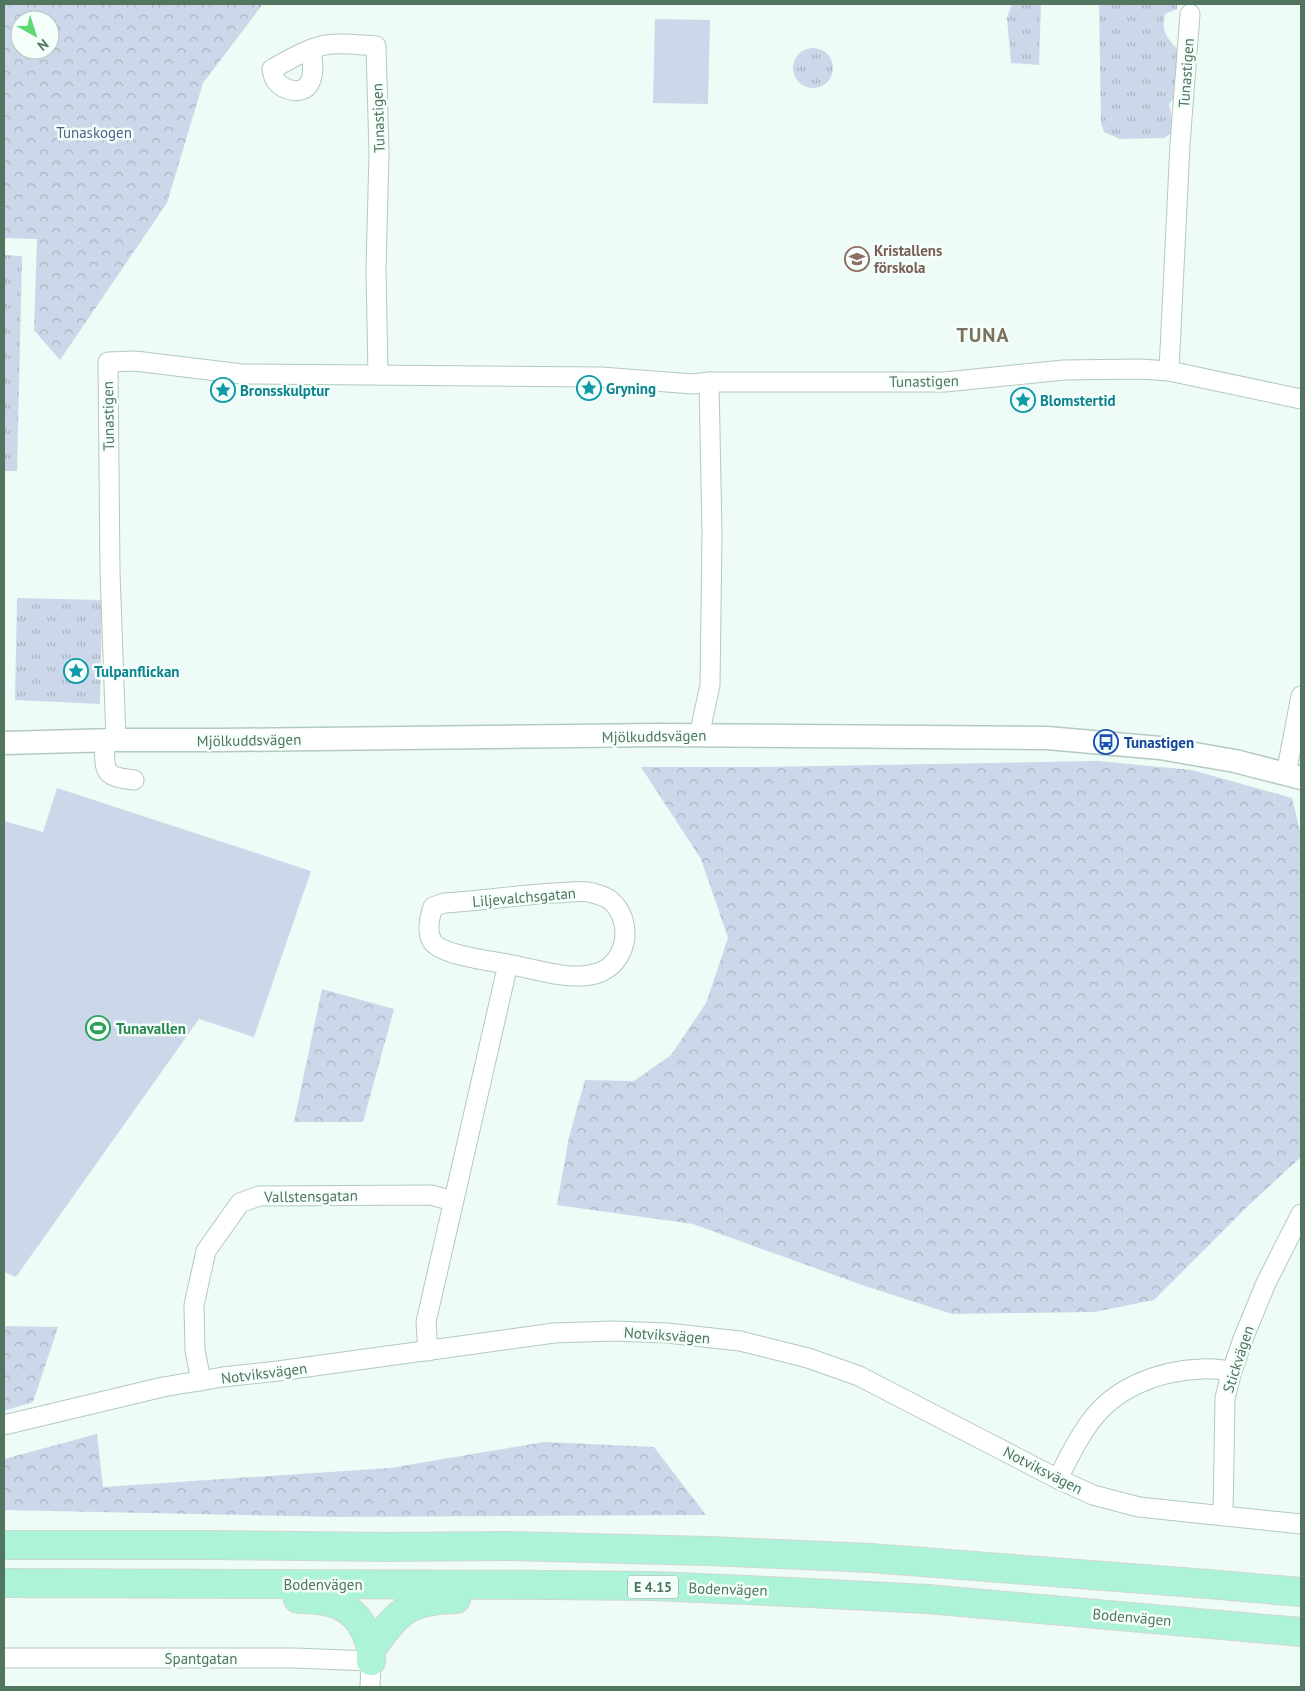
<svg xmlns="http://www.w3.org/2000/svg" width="1305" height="1691" font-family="'PT Sans',sans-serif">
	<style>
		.grass { fill: #ccd8e9 }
		.forest { fill: url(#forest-crowns); fill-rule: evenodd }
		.park { fill: url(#park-tufts) }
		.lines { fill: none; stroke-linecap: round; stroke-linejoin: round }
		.minor-casing { stroke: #b1cbbc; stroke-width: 21 }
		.tertiary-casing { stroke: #b1cbbc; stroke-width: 25 }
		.primary-casing { stroke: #ced8d2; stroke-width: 30 }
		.minor { stroke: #fff; stroke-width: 19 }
		.tertiary { stroke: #fff; stroke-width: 22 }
		.primary { stroke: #adf3d8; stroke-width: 28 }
		.labels { text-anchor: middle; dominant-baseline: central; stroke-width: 5; stroke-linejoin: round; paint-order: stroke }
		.shield { fill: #f4fefa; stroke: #829e8d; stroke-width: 1 }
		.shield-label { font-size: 14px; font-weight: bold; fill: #51755e }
		.street-label { font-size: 15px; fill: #51755e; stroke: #f4fefa }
		.park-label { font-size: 15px; fill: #506185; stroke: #f4fefa }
		.education-label { font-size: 15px; font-weight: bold; fill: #785e54; stroke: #f4fefa; text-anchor: start }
		.culture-label { font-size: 15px; font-weight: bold; fill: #0d838f; stroke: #f4fefa; text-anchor: start }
		.transit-label { font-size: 15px; font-weight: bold; fill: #164399; stroke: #f4fefa; text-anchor: start }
		.leisure-label { font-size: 15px; font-weight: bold; fill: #27864d; stroke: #f4fefa; text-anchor: start }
		.district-label { font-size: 20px; font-weight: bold; letter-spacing: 1px; fill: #7c715c; stroke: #f4fefa }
	</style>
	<defs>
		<pattern id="forest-crowns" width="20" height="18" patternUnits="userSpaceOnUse" patternTransform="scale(1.25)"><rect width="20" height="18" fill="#ccd8e9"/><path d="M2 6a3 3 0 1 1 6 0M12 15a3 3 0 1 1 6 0" fill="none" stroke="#a8b4c0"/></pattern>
		<pattern id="park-tufts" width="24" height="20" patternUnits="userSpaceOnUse" patternTransform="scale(1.25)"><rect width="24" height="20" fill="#ccd8e9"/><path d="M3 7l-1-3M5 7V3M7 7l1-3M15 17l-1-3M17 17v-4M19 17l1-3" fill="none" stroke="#a8b4c0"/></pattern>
	</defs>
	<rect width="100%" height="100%" fill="#eefbf6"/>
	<g class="grass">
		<polygon points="655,19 710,20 708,104 653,103"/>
		<polygon points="57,788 311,871 254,1037 199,1019 16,1277 4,1272 4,821 43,832"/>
	</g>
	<g class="forest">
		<path d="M4 4H263L203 83 167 203 60 360 34 330 37 239 4 238ZM20 20H50V50H20Z"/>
		<polygon points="1098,761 1192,770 1292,798 1301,835 1301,1157 1249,1205 1154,1300 1094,1312 952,1314 862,1285 693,1224 557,1205 569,1137 585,1080 634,1081 671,1055 706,1003 728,938 701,859 641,767 755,767"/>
		<polygon points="322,989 394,1009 363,1122 294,1122"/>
		<polygon points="4,1326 58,1327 33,1402 4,1411"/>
		<polygon points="97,1434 103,1487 390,1468 544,1442 654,1447 706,1515 334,1517 4,1510 4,1459"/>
	</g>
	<g class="park">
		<polygon points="1012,4 1041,4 1039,65 1011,63 1007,18"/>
		<path d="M1099 4H1177V9L1165 14C1161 33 1167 37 1178 50L1179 92 1169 104 1172 118 1173 132 1164 138 1120 139 1104 132 1101 123Z"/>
		<circle cx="813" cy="68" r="20"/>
		<polygon points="4,255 22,256 17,471 4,471"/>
		<polygon points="17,598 102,600 100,704 15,700"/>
	</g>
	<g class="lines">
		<defs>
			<g id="minor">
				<path d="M311 50C312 60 315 72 310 82 304 96 284 91 276 81 273 77 273 73 272 69 289 60 306 49 325 45 341 42 359 45 376 46L379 153 376 270 378 375"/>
				<polyline points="1169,371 1180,144 1190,14"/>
				<polyline points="699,736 710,685 712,534 709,382"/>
				<path d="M104 740C106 771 100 776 134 780"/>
				<polyline points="116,740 110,572 108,362 135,361 242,374 601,377 693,384 709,382 945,382 1064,370 1139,369 1169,371 1301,399"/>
				<polyline points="1286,774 1301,696"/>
				<path d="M428 1351 426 1322 508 964C491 961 440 955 432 941 426 931 430 916 433 907L444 903C481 901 517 895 554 893 565 893 578 890 589 892 596 894 605 896 610 900 635 921 628 965 595 974 570 981 534 969 508 964"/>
				<polyline points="201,1381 195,1350 194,1305 206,1251 240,1203 259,1196 431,1195 453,1201"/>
				<polyline points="4,1425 163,1387 223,1377 278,1371 554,1333 613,1331 667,1333 740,1341 808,1358 859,1376 1058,1479 1093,1495 1139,1507 1301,1524"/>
				<path d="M1058 1479C1067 1460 1076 1442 1088 1425 1113 1388 1157 1371 1201 1369 1211 1368 1222 1370 1232 1371"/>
				<polyline points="1223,1516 1225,1398 1232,1371 1243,1339 1266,1283 1301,1214"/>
				<polyline points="4,1658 294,1658 371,1661 370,1687"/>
			</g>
			<polyline id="tertiary" points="4,743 116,740 222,740 659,735 1047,738 1160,748 1235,761 1301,778"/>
			<g id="primary">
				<polyline points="4,1545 209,1545 388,1547 506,1546 708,1551 871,1558 1208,1584 1301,1592"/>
				<polyline points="4,1583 550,1585 652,1586 791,1592 927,1599 1301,1632"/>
				<path d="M298 1599C326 1599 352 1603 365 1631 370 1643 372 1648 371 1661"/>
				<path d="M372 1648C399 1611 408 1600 456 1599"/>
			</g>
		</defs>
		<use href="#minor" class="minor-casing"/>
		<use href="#tertiary" class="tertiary-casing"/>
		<use href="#primary" class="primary-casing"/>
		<use href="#minor" class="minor"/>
		<use href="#tertiary" class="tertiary"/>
		<use href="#primary" class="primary"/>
	</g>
	<defs>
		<symbol id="school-ring" viewBox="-11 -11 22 22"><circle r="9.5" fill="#f4fefa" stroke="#8d6e63" stroke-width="1.5"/><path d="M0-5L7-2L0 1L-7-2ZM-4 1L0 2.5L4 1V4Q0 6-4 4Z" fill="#8d6e63"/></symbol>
		<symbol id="sight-ring" viewBox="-11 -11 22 22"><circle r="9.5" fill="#f4fefa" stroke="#0f9aa8" stroke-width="1.5"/><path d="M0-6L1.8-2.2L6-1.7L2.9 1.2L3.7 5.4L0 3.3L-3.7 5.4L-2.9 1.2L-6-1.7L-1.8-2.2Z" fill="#0f9aa8"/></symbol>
		<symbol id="bus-ring" viewBox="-11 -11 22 22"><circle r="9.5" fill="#f4fefa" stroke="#1a4fb4" stroke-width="1.5"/><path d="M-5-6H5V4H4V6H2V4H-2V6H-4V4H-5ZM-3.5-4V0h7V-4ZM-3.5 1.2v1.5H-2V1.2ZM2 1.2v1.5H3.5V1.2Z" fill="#1a4fb4"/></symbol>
		<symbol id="stadium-ring" viewBox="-11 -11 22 22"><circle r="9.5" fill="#f4fefa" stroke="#2e9e5b" stroke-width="1.5"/><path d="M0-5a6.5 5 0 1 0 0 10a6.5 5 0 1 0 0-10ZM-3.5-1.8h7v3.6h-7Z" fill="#2e9e5b"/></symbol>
	</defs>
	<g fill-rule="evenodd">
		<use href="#school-ring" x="843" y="245" width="28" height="28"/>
		<use href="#sight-ring" x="575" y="374" width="28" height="28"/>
		<use href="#sight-ring" x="209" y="376" width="28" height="28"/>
		<use href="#sight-ring" x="1009" y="386" width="28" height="28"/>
		<use href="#sight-ring" x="62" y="657" width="28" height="28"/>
		<use href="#bus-ring" x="1092" y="728" width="28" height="28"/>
		<use href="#stadium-ring" x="84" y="1014" width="28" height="28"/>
	</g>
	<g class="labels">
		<rect class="shield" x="628" y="1575.5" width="50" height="23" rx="4"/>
		<g class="shield-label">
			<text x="653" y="1587">E 4.15</text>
		</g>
		<g class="street-label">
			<text transform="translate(1186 73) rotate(-86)">Tunastigen</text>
			<text transform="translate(378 118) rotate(-92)">Tunastigen</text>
			<text transform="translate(924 381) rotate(-1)">Tunastigen</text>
			<text transform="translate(108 416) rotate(-91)">Tunastigen</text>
			<text transform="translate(654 736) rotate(-1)">Mjölkuddsvägen</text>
			<text transform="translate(249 740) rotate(-1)">Mjölkuddsvägen</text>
			<text transform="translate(524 897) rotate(-5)">Liljevalchsgatan</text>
			<text transform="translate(311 1196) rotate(-1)">Vallstensgatan</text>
			<text transform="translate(667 1335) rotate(4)">Notviksvägen</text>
			<text transform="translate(1238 1359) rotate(-72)">Stickvägen</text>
			<text transform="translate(264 1373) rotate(-7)">Notviksvägen</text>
			<text transform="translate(1043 1470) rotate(27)">Notviksvägen</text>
			<text x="323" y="1584">Bodenvägen</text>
			<text transform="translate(728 1589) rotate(2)">Bodenvägen</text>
			<text transform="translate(1132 1617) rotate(5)">Bodenvägen</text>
			<text x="201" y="1658">Spantgatan</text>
		</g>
		<g class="park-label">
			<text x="94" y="132">Tunaskogen</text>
		</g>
		<g class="education-label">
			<text x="874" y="250">Kristallens<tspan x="874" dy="17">förskola</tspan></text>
		</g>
		<g class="culture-label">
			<text x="606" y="388">Gryning</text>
			<text x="240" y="390">Bronsskulptur</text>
			<text x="1040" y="400">Blomstertid</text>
			<text x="94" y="671">Tulpanflickan</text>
		</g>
		<g class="transit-label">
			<text x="1124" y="742">Tunastigen</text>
		</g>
		<g class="leisure-label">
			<text x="116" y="1028">Tunavallen</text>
		</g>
		<g class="district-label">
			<text x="983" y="335">TUNA</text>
		</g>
	</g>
	<rect width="1305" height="1691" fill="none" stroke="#51755e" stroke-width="10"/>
	<g transform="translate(35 35) rotate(141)"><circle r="24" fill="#f4fefa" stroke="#b3c7bc"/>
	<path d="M0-4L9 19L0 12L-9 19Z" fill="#60d878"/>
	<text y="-8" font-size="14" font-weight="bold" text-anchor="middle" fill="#51755e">N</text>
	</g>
</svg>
